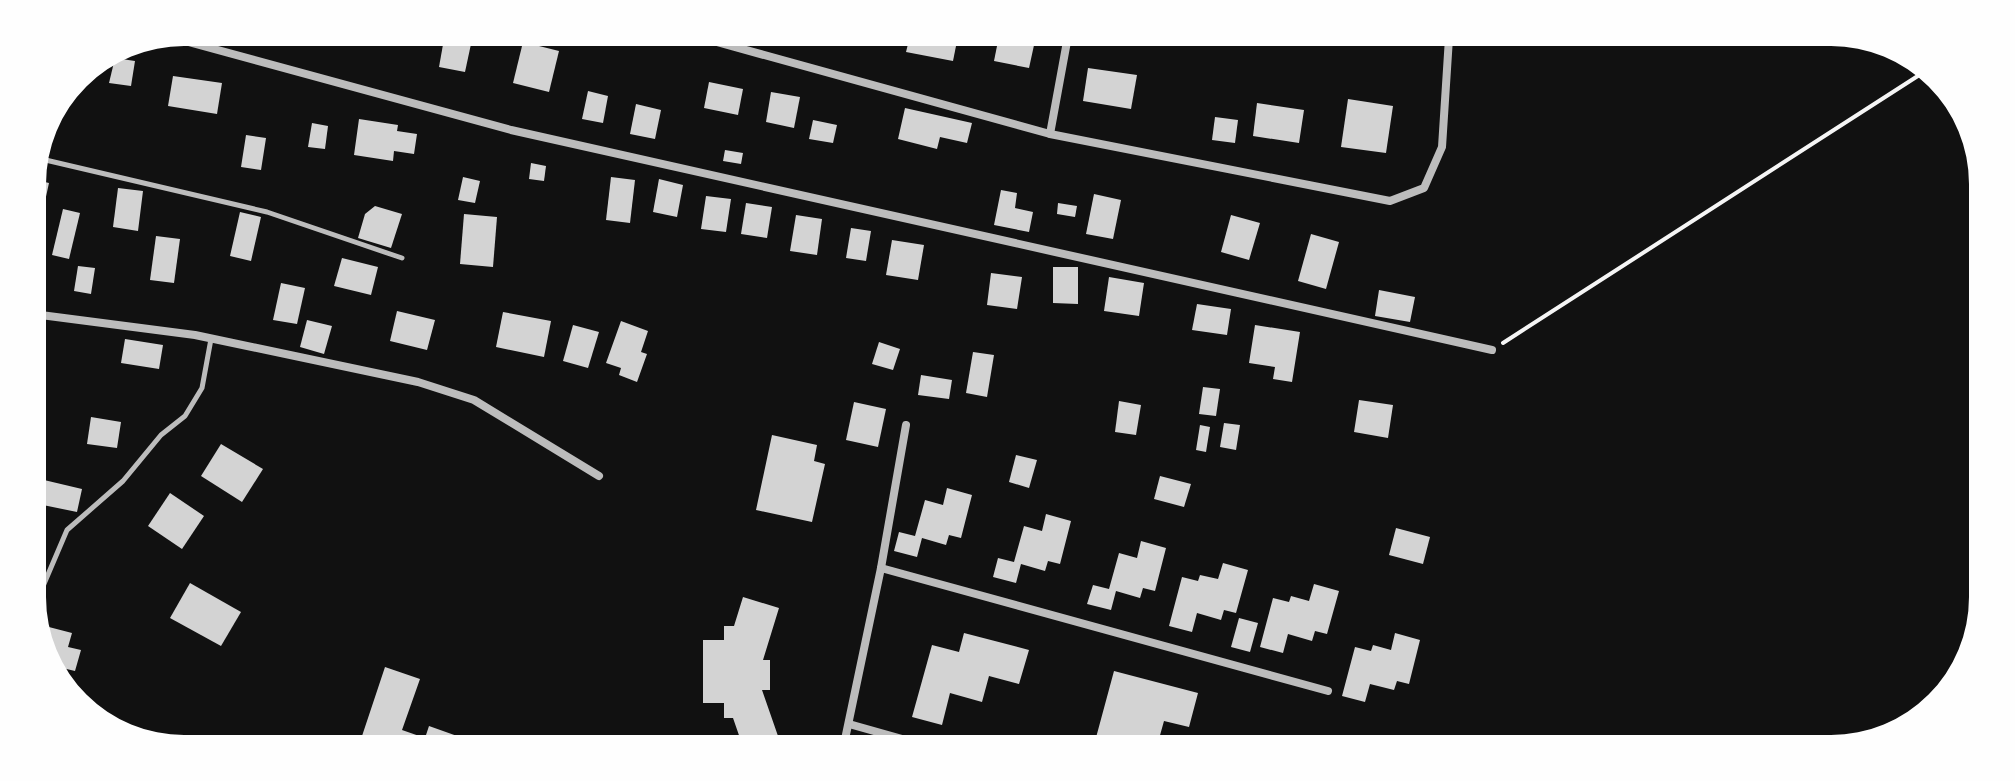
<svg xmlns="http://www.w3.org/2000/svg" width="2015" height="781" font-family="'DejaVu Sans',sans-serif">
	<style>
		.building { fill: #d3d3d3 }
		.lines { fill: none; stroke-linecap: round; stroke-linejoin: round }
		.path { stroke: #f5f5f5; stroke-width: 4 }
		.service { stroke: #bcbcbc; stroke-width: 5 }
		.minor { stroke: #bcbcbc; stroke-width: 8 }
	</style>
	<rect width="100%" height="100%" fill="#111"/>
	<g class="building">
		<polygon points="274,32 302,33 300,44 273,39"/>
		<polygon points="910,36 958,36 953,61 906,52"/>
		<polygon points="999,36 1036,36 1029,68 994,61"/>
		<polygon points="444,39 471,44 465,72 439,67"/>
		<polygon points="523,42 559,51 549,92 513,83"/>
		<polygon points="115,58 135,61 131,86 109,83"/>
		<polygon points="1088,68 1137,75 1131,109 1083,101"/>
		<polygon points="173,76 222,83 217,114 168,106"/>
		<polygon points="709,82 743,89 738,115 704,108"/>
		<polygon points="588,91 608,96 603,123 582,119"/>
		<polygon points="771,92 800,97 794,128 766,122"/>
		<polygon points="1348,99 1393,106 1386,153 1341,147"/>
		<polygon points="1257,103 1304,110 1299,143 1253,136"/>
		<polygon points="636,104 661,110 655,139 630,134"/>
		<polygon points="905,108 972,123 967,143 940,137 937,149 898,139"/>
		<polygon points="1215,117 1238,120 1235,143 1212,140"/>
		<polygon points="359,119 398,125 397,131 417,134 414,154 394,151 393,161 354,155"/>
		<polygon points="813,120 837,125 833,143 809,139"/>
		<polygon points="312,123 328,126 325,149 308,147"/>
		<polygon points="246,135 266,138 261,170 241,167"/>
		<polygon points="725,150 743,153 741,164 723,161"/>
		<polygon points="531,163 546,166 544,181 529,179"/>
		<polygon points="463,177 480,181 475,203 458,200"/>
		<polygon points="611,177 635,180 630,223 606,220"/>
		<polygon points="32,179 49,183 38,233 33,232"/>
		<polygon points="659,179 683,185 677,217 653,212"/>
		<polygon points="118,188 143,191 138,231 113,227"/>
		<polygon points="1001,190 1017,193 1015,208 1033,212 1029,232 994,225"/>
		<polygon points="1094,194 1121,200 1113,239 1086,234"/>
		<polygon points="706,196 731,199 726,232 701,229"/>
		<polygon points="746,203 772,207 767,238 741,234"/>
		<polygon points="1058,203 1077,206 1075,217 1057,214"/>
		<polygon points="375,206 402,214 391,248 358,238 365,214"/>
		<polygon points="63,209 80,213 69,259 52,255"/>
		<polygon points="240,212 261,217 251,261 230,256"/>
		<polygon points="464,214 497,217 493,267 460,264"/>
		<polygon points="796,215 822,219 817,255 790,251"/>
		<polygon points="1231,215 1260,223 1249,260 1221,252"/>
		<polygon points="851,228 871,231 866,261 846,258"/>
		<polygon points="1311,234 1339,242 1326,289 1298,281"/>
		<polygon points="156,236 180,239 174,283 150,280"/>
		<polygon points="892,240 924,245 918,280 886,275"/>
		<polygon points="342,258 378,267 371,295 334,286"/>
		<polygon points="78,266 95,268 91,294 74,291"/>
		<polygon points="1053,267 1078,267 1078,304 1053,303"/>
		<polygon points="991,273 1022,277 1017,309 987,305"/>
		<polygon points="1109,277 1144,283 1139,316 1104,311"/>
		<polygon points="281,283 305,288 297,324 273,320"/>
		<polygon points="1379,290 1415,297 1410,322 1375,316"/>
		<polygon points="1197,304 1231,309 1227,335 1192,330"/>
		<polygon points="397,311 435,320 427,350 390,341"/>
		<polygon points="503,312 551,321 544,357 496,347"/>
		<polygon points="307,320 332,326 324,354 300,347"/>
		<polygon points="621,321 648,331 641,352 647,354 637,382 619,375 621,368 606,363"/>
		<polygon points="573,325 599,332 588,368 563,361"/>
		<polygon points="1255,325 1300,332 1292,382 1273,379 1275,367 1249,363"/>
		<polygon points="125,339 163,345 159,369 121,363"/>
		<polygon points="879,342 900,349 893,370 872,364"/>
		<polygon points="973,352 994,355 987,397 966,393"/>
		<polygon points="921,375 952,380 949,399 918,395"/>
		<polygon points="1203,387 1220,389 1216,416 1199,414"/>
		<polygon points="1359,400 1393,405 1388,438 1354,432"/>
		<polygon points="1119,401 1141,405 1136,435 1115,432"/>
		<polygon points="854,402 886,409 878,447 846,440"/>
		<polygon points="91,417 121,422 117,448 87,444"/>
		<polygon points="1224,423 1240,425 1236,450 1220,447"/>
		<polygon points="1200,425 1210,427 1206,452 1196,450"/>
		<polygon points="772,435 817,445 814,461 825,464 812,522 756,510"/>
		<polygon points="221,444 263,469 242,502 201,476"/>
		<polygon points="1016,455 1037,460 1029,488 1009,482"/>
		<polygon points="1160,476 1191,484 1184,507 1154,499"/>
		<polygon points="44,480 82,489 77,512 38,504"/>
		<polygon points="947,488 972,495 961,538 949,535 946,545 922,538 917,557 894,551 899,532 915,536 925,500 943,505"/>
		<polygon points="170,493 204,516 182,549 148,526"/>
		<polygon points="1046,514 1071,521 1060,564 1048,561 1045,571 1021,564 1016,583 993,577 998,558 1014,562 1024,526 1042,531"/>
		<polygon points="1396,528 1430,537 1423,564 1389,555"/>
		<polygon points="1141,541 1166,548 1155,591 1143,588 1140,598 1116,591 1111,610 1087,604 1093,585 1109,589 1119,553 1137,558"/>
		<polygon points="1223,563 1248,570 1236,613 1224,610 1221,620 1197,613 1192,632 1169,626 1182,577 1198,581 1200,575 1218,579"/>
		<polygon points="190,583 241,612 221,646 170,618"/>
		<polygon points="1314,584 1339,591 1327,634 1315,631 1312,641 1288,634 1283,653 1260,647 1273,598 1289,602 1291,596 1309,601"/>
		<polygon points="743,597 779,608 763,660 770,660 770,690 762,690 778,736 756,744 742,744 733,718 724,718 724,703 703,703 703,640 724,640 724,626 734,626"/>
		<polygon points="1239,618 1258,623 1250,652 1231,647"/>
		<polygon points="45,626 72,633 68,647 81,650 75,671 54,666 42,640"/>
		<polygon points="964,633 1029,650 1019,684 989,676 982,702 950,693 942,725 912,717 932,645 959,652"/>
		<polygon points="1395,633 1420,640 1409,684 1397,681 1394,690 1370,684 1365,702 1342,696 1355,647 1371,651 1373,645 1391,650"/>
		<polygon points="385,667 420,679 402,730 425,738 429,726 474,742 360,742"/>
		<polygon points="1114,671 1198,693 1189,727 1164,721 1157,746 1094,745"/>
	</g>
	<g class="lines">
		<polyline class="path" points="1503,343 1924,72"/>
		<g class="service">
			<polyline points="37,158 267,212 402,258"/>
			<polyline points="35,605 67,530 123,481 161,435 185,416 202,388 211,339"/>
		</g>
		<g class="minor">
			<polyline points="688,34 1050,134 1390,201 1424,188 1442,147 1449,38"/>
			<polyline points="170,37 511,130 1492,350"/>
			<polyline points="1050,134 1068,36"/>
			<polyline points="33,314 195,335 418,382 474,400 599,476"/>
			<polyline points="881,568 1328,691"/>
			<polyline points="849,724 920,744"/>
			<polyline points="844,744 881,568 906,425"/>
		</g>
	</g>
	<path d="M0 0H2015V781H0ZM184 46H1831A138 138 0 0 1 1969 184V597A138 138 0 0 1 1831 735H184A138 138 0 0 1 46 597V184A138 138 0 0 1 184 46Z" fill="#fefefe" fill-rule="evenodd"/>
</svg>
